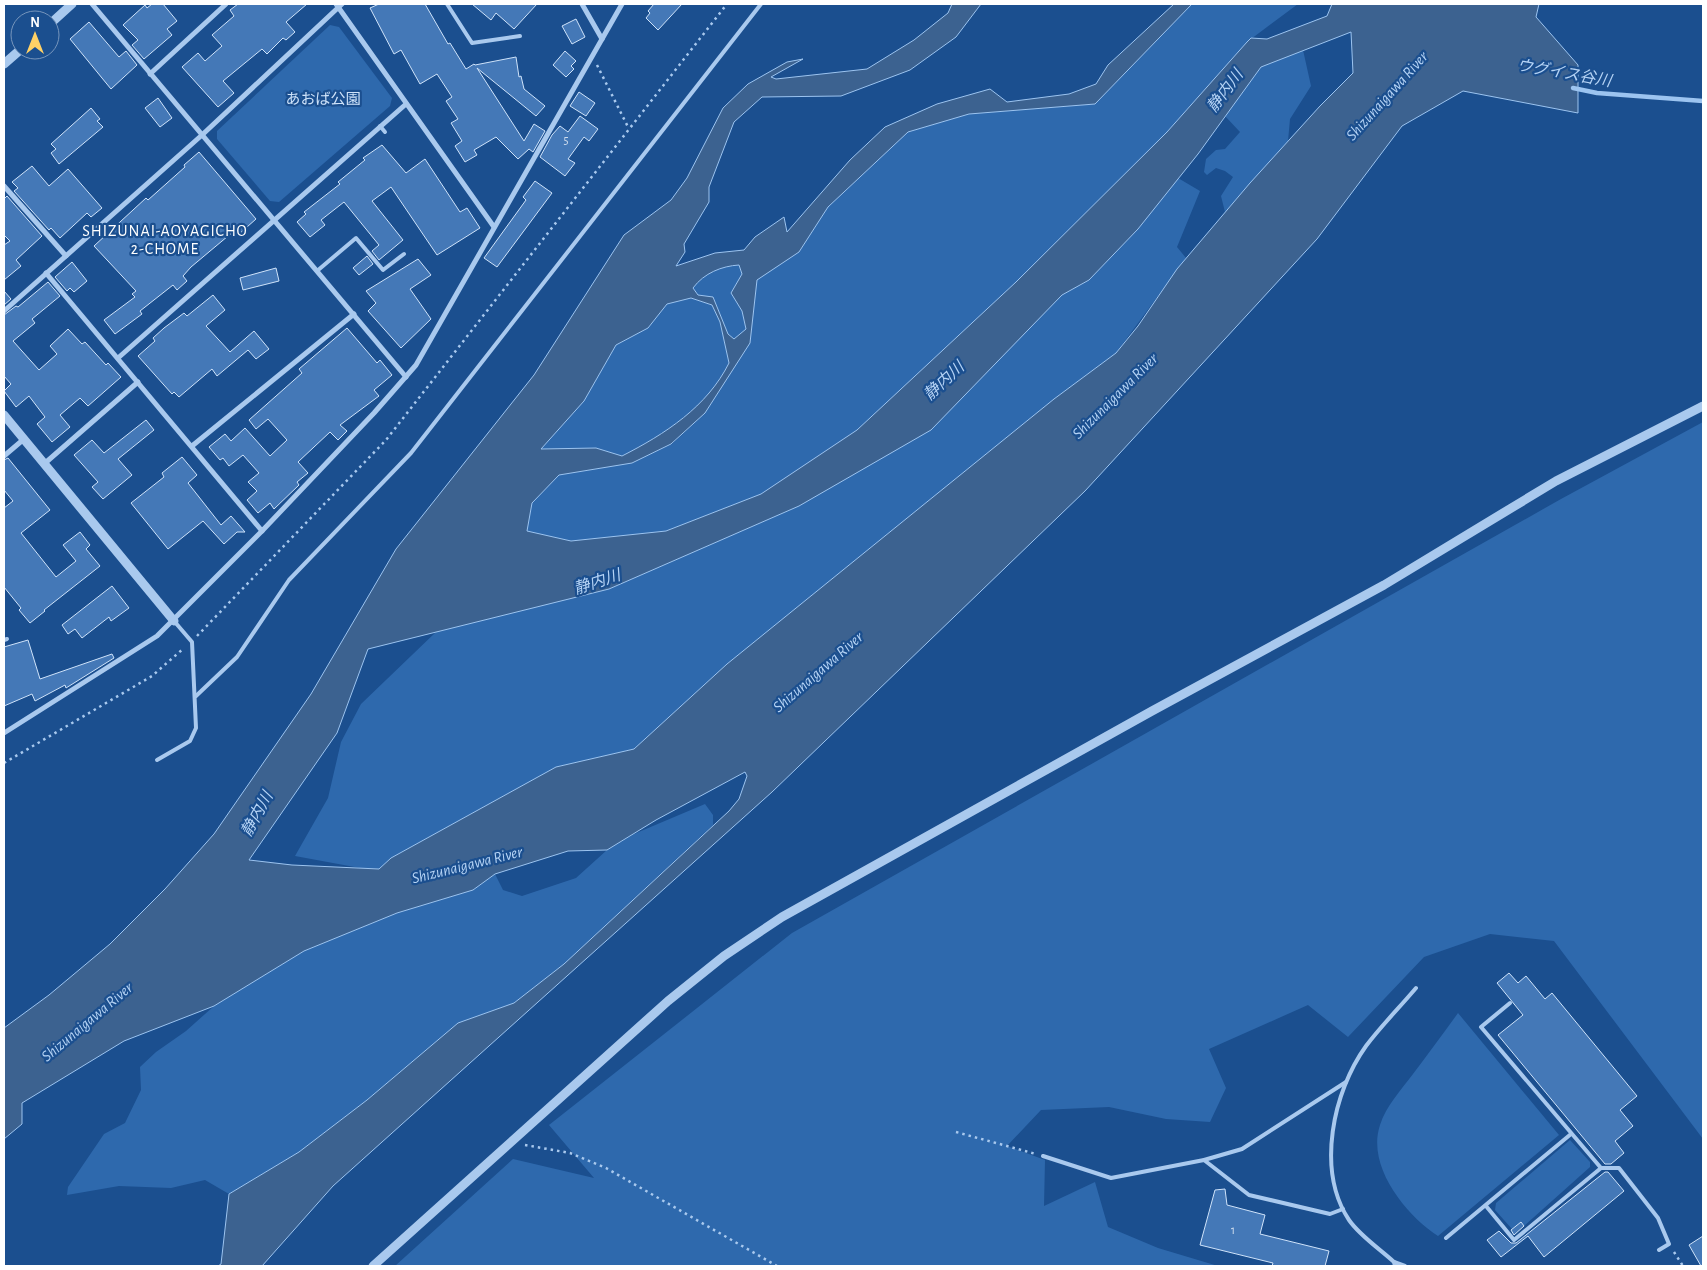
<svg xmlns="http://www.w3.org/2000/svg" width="1707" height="1270" font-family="'Alegreya Sans','Noto Sans JP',sans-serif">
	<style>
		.green { fill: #2e69ad }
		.water { fill: #3c6290; stroke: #9cc4f0; fill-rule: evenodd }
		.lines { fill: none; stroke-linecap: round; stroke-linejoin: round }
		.stream { stroke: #9cc4f0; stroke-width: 4.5 }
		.building { fill: #4478b7; stroke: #cfe3fa }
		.path { stroke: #a9c9ee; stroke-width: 2.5; stroke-dasharray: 2.5 4; stroke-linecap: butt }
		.service { stroke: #a9c9ee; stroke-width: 4 }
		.minor { stroke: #a9c9ee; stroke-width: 5 }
		.tertiary { stroke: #a9c9ee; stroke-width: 9 }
		.labels { text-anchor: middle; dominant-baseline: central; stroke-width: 4.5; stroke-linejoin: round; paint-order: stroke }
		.number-label { font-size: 12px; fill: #d0dded }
		.park-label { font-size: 15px; fill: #cfe3fa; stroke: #1b4f8f }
		.water-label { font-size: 16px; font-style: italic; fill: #b5d3f5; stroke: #1b4f8f }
		.neighbourhood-label { font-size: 16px; letter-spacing: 1px; fill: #fff; stroke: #1b4f8f }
	</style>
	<rect width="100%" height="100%" fill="#1b4f8f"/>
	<g class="green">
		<polygon points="1192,4 1298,4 1247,42 1167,132 1016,282 857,430 761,494 666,531 571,541 526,531 532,503 559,475 632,463 672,444 705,413 749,343 756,280 799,252 828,207 908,132 969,114 1095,104"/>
		<polygon points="330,25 339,27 392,98 390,106 279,202 270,201 217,139 217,131"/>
		<polygon points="1303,50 1311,86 1290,119 1288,141 1225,212 1221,196 1233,177 1225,171 1216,168 1207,175 1204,172 1206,159 1216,150 1225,149 1240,132 1225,116 1261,67"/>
		<polygon points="1178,178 1200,191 1177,247 1186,258 1116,353 1054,399 727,664 634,749 556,767 391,858 379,869 360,868 295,856 328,798 341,742 361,704 437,631 609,589 799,506 1062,295 1089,280 1138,229"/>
		<path d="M739 265 742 274 731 293 742 311 746 329 734 339 728 334 713 298 698 295 693 288C704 273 722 266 739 265Z"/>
		<path d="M691 298 712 305 720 322 729 363C706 408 666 433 622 456L596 448 540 450 584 401 616 345 648 328 667 304Z"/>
		<polygon points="1703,422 1703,1139 1554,941 1490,934 1424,957 1348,1037 1308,1005 1209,1049 1226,1088 1210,1122 1166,1119 1109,1107 1041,1110 1007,1146 1045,1160 1044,1206 1095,1182 1108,1227 1158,1248 1218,1266 395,1266 513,1159 594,1178 549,1125 792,933 1561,499"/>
		<polygon points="705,804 713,815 713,825 564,964 514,1003 458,1023 367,1100 299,1152 229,1194 205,1180 171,1188 119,1186 67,1195 68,1187 104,1134 125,1123 141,1090 140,1067 156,1052 186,1031 214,1006 304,951 397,913 473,890 495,874 503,890 522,896 576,878 607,850 634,834"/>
		<path d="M1458 1013 1559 1135 1438 1236C1407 1216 1366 1167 1380 1125 1386 1106 1401 1090 1413 1074 1428 1054 1443 1034 1458 1013Z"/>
		<polygon points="1570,1140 1590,1162 1590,1167 1524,1226 1521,1222 1512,1229 1495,1210 1496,1203"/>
	</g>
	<path class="water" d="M952 4H981L956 37 910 70 841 96 762 97 734 122 709 187V202L684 244 685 252 676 266 715 253 744 250 755 237 784 217 787 232 850 160 885 127 937 104 990 89 1007 102 1069 94 1096 84 1108 65 1174 4H1192L1095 104 969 114 908 132 828 207 799 252 757 280 750 343 705 413 671 444 632 463 559 475 532 503 527 531 571 541 666 531 761 494 857 430 1016 282 1167 132 1247 42 1251 38 1267 39 1327 16 1332 4H1539L1536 17 1578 65V113L1463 91 1402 126 1317 239 1085 491 772 792 333 1186 262 1266H218L221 1264 229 1194 299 1152 367 1100 458 1023 514 1003 564 964 729 811 739 799 747 776 745 772 656 820 607 850 568 851 495 874 473 890 397 913 304 951 214 1006 124 1041 22 1103V1124L4 1139V1028L49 995 110 944 165 889 214 834 311 694 396 549 534 375 624 235 671 200 687 178 723 108 748 84 787 62 803 59 771 77 776 79 867 69 914 40 948 13ZM1351 32 1353 73 1320 106 1250 183 1177 269 1138 326 1116 353 1054 399 727 664 634 749 556 767 391 858 379 869 292 865 249 860 337 733 368 649 609 589 799 506 931 430 1062 295 1089 280 1138 229 1198 154 1261 67ZM739 265 742 274 731 293 742 311 746 329 734 339 728 334 713 297 698 295 693 288C704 273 722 266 739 265ZM691 298 712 305 720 322 729 363C707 407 665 434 622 456L596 448 541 449 584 401 616 345 648 328 667 304Z"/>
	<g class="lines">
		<polyline class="stream" points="1573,88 1597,93 1703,101"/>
	</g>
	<g class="building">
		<polygon points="152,4 163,4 177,21 167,29 172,35 144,59 132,45 138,40 123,25 145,5 147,8"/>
		<polygon points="238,4 307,4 286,22 295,32 286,40 283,38 267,54 262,49 223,81 234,93 218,107 182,67 198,53 205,61 222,46 212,35 234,16 230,10"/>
		<polygon points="379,4 425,4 448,44 450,43 466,69 474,64 475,65 516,57 519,77 521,76 524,89 545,106 536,116 477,68 524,141 534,124 545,131 533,152 529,149 518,159 496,137 474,150 477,155 465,162 455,146 462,141 451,123 458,119 446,101 452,97 437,74 420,84 401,50 394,54 370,8"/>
		<polygon points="472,4 537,4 514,29 496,13 491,20"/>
		<polygon points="654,4 682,4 658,30 646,18 650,13 648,11"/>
		<polygon points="576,19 585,37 572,44 562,26"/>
		<polygon points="89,22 119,57 126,51 137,65 111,89 70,39"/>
		<polygon points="565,51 576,61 571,66 574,69 566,77 553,65"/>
		<polygon points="579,92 595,103 586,116 570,106"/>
		<polygon points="158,98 172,118 160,127 145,108"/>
		<polygon points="91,108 100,119 97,121 103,127 59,164 51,153 56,149 51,144"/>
		<polygon points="580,116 598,129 589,141 584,137 568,159 575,163 565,176 540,157 552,135 560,126 568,132"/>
		<polygon points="382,145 406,173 425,159 460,212 467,208 480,228 437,255 391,187 372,201 403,240 379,260 372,251 379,245 344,202 321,220 325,225 310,237 297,222 306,214 304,212 340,184 338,182 365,160 363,158"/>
		<polygon points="199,152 256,219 238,235 234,231 191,267 183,276 187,281 177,290 173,285 140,311 142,314 115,334 104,320 135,297 132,294 136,291 94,246 146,198 148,200 185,167 184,165"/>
		<polygon points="32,166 49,186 68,169 102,208 91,217 87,213 60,238 51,228 49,230 14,191 18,188 12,182"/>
		<polygon points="535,181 552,193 497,267 484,258 526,200 523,197"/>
		<polygon points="7,196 42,236 16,260 21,266 4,280 4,245 10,241 4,235 4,199"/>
		<polygon points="367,256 373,264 359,275 353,268"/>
		<polygon points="418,259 431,275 410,289 431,319 401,348 368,311 376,303 366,291"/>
		<polygon points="72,262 87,281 74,292 70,288 67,291 55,277"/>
		<polygon points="276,268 279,281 243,290 240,278"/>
		<polygon points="48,282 60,296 32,319 35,323 13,341 39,370 57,354 50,346 68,329 82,344 85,342 106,365 108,363 121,377 88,406 80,398 60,415 70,427 52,442 37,424 45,417 29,396 16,407 4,391 11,384 4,376 4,315 16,306 18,307"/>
		<polygon points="4,291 11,299 4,305"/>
		<polygon points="213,295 225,310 206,326 230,352 254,331 269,349 256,359 248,350 217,376 212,369 179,397 174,392 172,394 138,356 155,341 153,338 164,328 184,313 187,316"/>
		<polygon points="347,328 377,363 380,360 392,375 374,390 379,396 340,425 347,431 338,440 330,432 298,462 308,473 297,482 299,485 274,509 270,503 258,513 247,500 257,491 248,482 259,473 243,455 229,466 223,458 220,460 209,447 225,434 231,441 245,428 270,456 287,440 268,419 256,429 249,420 302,373 299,369"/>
		<polygon points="146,420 154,430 118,459 132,475 103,499 92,487 98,482 74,455 92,440 104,453"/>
		<polygon points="182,457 197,475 188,483 221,525 231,516 245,532 237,532 224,544 203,521 168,549 131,503 164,477 162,473"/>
		<polygon points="8,458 50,510 21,533 56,577 76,561 63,545 80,532 90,545 86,549 100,566 44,610 45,611 30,623 19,610 21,608 4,587 4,508 13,501 4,490 4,460"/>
		<polygon points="112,586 129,608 111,621 109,617 82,638 75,629 68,634 62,625"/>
		<polygon points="28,640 40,679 112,654 114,658 66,688 65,685 35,701 32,694 4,706 4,647"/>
		<polygon points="1509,973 1518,983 1526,976 1545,999 1552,993 1637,1096 1620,1110 1633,1126 1615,1141 1624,1153 1611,1164 1605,1164 1498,1035 1523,1015 1497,983"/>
		<polygon points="1605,1172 1608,1172 1624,1191 1544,1257 1528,1236 1501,1257 1487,1240 1499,1231 1511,1243 1516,1243"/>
		<polygon points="1225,1189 1227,1205 1265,1215 1260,1234 1329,1251 1325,1266 1272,1266 1273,1263 1200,1245 1215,1190"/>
		<polygon points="1521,1222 1524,1226 1514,1235 1511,1230"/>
		<polygon points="1703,1236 1703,1266 1701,1266 1689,1245"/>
	</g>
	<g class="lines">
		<g class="path">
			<polyline points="597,65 629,129"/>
			<polyline points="197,636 386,440 727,4"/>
			<polyline points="4,763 152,676 184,648"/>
			<polyline points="956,1132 1036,1154"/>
			<polyline points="525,1145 570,1153 606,1168 777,1266"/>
			<polyline points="1674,1252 1683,1266"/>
		</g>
		<g class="service">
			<polyline points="447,4 472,43 520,36"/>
			<polyline points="380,126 385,132"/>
			<polyline points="317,271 356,238 383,270 404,254"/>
			<polyline points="4,640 7,639"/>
			<polyline points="196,696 237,657 289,580 411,453 761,4"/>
			<polyline points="157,760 190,741 196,728 192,642 174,621"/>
			<polyline points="1510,1003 1481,1027 1601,1168"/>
			<polyline points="1043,1156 1111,1178 1204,1160 1242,1149 1346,1082"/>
			<polyline points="1204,1160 1249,1195 1330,1214 1343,1209"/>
			<polyline points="1486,1206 1514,1240 1601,1168 1619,1168 1658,1218 1669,1244 1659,1250"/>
			<polyline points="1446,1238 1571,1134"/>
			<polyline points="1394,1262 1405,1266"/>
			<path d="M1395 1266 1394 1262C1380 1249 1360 1236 1349 1220 1316 1170 1333 1092 1366 1046 1381 1026 1400 1007 1416 988"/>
		</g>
		<g class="minor">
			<polyline points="92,4 406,377"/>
			<polyline points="336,4 494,227"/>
			<polyline points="582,4 602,39"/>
			<polyline points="150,74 226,4"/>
			<polyline points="4,186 66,256"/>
			<polyline points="46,273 262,531 374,413 416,365 622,4"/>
			<polyline points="4,311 202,135 342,4"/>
			<polyline points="118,358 406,104"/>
			<polyline points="192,446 354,314"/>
			<polyline points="4,456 24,439"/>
			<polyline points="44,464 138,382"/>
			<polyline points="4,733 157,636 262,531"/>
		</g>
		<g class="tertiary">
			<polyline points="50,24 72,4"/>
			<polyline points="4,64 20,50"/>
			<polyline points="4,415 174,621"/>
			<polyline points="373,1266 668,1001 724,956 782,917 1152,711 1384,585 1556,481 1703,406"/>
		</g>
	</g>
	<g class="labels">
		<g class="number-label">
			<text x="566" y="140">5</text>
			<text x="1233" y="1230">1</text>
		</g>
		<g class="park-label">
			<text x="323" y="99">あおば公園</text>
		</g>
		<g class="water-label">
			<text transform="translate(1564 73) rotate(10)">ウグイス谷川</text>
			<text transform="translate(1225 91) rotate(-53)">静内川</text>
			<text transform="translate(1387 96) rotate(-48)">Shizunaigawa River</text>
			<text transform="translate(944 381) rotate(-43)">静内川</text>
			<text transform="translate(1115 396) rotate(-45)">Shizunaigawa River</text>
			<text transform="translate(597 582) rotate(-18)">静内川</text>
			<text transform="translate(818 672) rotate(-41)">Shizunaigawa River</text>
			<text transform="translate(257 814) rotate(-61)">静内川</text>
			<text transform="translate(467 865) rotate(-14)">Shizunaigawa River</text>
			<text transform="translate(87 1022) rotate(-40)">Shizunaigawa River</text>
		</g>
		<g class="neighbourhood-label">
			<text x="165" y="231">SHIZUNAI-AOYAGICHO<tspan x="165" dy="18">2-CHOME</tspan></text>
		</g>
	</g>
	<rect width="1707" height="1270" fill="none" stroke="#ffffff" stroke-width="10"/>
	<g transform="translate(35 35)"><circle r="24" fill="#1b4f8f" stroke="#7695bc"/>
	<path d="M0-4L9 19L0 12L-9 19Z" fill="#ffd166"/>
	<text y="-8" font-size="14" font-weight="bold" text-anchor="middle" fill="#ffffff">N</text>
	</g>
</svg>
